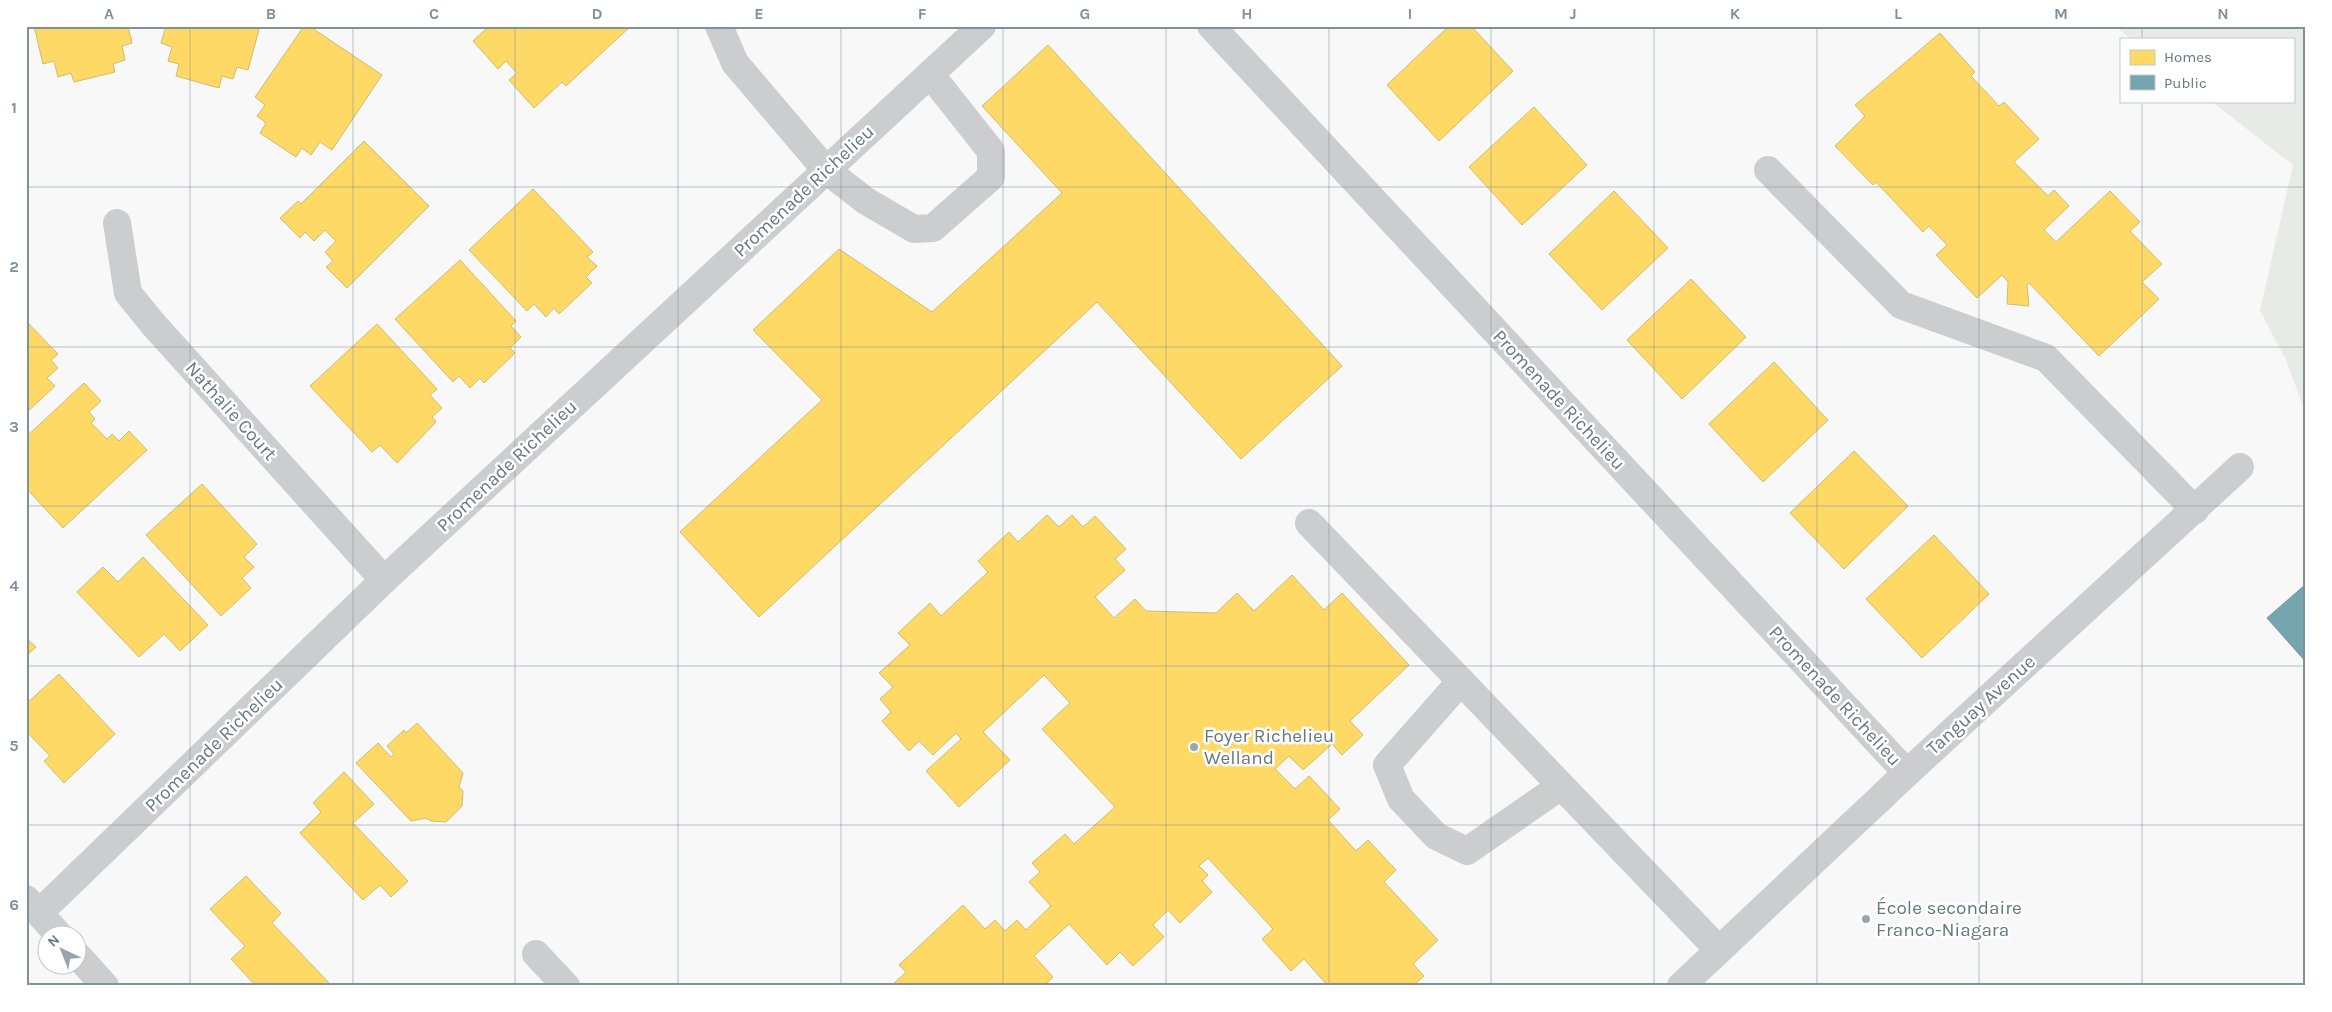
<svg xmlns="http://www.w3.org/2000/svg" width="2332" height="1012" font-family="Karla,sans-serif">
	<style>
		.green { fill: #e8eae5 }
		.homes { fill: #ffd966; stroke: #d0bc6e }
		.public { fill: #76a5af; stroke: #7198a2 }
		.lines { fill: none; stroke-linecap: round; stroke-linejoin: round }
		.minor { stroke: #cbcdce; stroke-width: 28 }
		.grid { fill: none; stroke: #819199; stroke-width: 1; stroke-opacity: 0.55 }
		.poi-dot { fill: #98a5ab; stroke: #fff; stroke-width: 2 }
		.labels { text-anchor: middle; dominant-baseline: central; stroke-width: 5; stroke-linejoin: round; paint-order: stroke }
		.street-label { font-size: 19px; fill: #647882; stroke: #fff }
		.poi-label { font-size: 19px; fill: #647882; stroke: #fff; text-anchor: start }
		.neatline { fill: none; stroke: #819199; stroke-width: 2 }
		.grid-label { font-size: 16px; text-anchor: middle; font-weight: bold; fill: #819199 }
	</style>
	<rect width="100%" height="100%" fill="#f8f8f8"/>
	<polygon class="green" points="2115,26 2306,26 2306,414 2286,360 2260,311 2293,165 2211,101 2293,101 2293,39 2131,39"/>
	<g class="homes">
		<polygon points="34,26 128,26 132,43 122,46 125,60 113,64 115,72 74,82 71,73 58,77 54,61 43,64"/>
		<polygon points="166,26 260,26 248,70 237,67 233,79 222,76 219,88 176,76 179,64 168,61 172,47 161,43"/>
		<polygon points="304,26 309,26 382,75 332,150 320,142 311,155 302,148 296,157 260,133 266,123 257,116 265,105 255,97"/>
		<polygon points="489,26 631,26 566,86 562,82 534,108 509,80 517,73 506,61 498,69 473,41"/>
		<polygon points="1449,26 1471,26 1513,71 1439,141 1387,85"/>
		<polygon points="1940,33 1975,72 1971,76 1999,106 2004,102 2039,139 2014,162 2048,196 2054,190 2069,206 2044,230 2056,242 2110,191 2140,222 2130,231 2162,264 2142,282 2159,299 2099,356 2029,283 2027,285 2029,306 2007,304 2008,282 2002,275 1977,298 1936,255 1947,245 1929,226 1923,232 1876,182 1873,185 1835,146 1865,116 1855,105"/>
		<polygon points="1048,45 1342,366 1241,459 1097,302 759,617 680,532 822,400 753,330 839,249 932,312 1062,193 982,106"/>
		<polygon points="1534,107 1587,165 1522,225 1469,167"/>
		<polygon points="364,141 429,206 347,288 326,267 333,261 325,252 336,241 325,230 314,241 305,232 300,238 280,218 298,201 301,204"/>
		<polygon points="533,189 593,252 587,257 597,266 586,277 592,283 559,314 554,308 546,317 534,304 527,311 469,250"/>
		<polygon points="1614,191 1668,248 1602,310 1549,254"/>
		<polygon points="460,260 516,321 511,326 521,337 510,348 515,353 484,383 480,378 470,388 459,376 453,382 395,319"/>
		<polygon points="1691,279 1746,337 1682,399 1627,340"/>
		<polygon points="26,321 58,354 51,360 58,368 47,378 55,386 26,413"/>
		<polygon points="377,324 437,389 430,395 442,408 432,417 436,422 397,463 380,445 372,452 310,386"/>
		<polygon points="1774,362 1828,420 1763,482 1709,424"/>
		<polygon points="84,383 101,401 89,412 95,419 91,423 107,439 112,434 119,441 129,431 147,450 63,528 26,488 26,437"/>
		<polygon points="1854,451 1908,506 1844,569 1790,513"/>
		<polygon points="202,484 257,544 244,557 254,567 242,578 251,588 221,616 146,535"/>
		<polygon points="1047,515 1059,527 1072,515 1083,527 1095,516 1126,549 1115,559 1125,570 1095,597 1114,618 1135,599 1146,611 1216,613 1237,593 1254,611 1292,575 1324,610 1342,593 1409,665 1350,721 1363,735 1342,755 1332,744 1303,770 1289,756 1275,769 1295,789 1309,776 1340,809 1328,820 1356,851 1368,840 1396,870 1384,882 1438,940 1413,964 1424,976 1413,986 1328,986 1304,959 1291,971 1262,939 1273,929 1208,858 1199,866 1208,875 1202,881 1212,892 1180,923 1168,910 1153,925 1164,937 1133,966 1120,952 1107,965 1069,924 1034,956 1053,977 1044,986 891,986 906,972 899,965 963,905 985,929 995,920 1005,931 1017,920 1026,930 1051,906 1029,882 1040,872 1032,863 1065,834 1074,844 1115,807 1042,729 1070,703 1044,675 983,732 1010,760 959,807 926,771 961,739 956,733 933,755 919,741 909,751 882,721 891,712 880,699 893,687 879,673 910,645 898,633 930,603 941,616 988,572 978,561 1009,532 1018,542"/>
		<polygon points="1934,535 1989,594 1922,658 1866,599"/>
		<polygon points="143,557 208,625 180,651 164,634 139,657 77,592 103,567 118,582"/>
		<polygon points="26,638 36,647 26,656"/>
		<polygon points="59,674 115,734 64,783 44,761 50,756 26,731 26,704"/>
		<polygon points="417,723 463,773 459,787 463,791 462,806 446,822 431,821 426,818 411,821 356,763 378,743 391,757 394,754 387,746 404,730 406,733"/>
		<polygon points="344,772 374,804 353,823 408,881 391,897 380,885 363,900 300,833 321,812 313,803"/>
		<polygon points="246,876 281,913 272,923 332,986 256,986 231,959 245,946 210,909"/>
	</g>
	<polygon class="public" points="2306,584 2306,662 2267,618"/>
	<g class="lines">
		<g class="minor">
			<polyline points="719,26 735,63 826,170 866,201 914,229 933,228 991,177 991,151 930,74"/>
			<polyline points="1211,26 1907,773"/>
			<polyline points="1768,170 1901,305 2046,358 2195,510"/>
			<polyline points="117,223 128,293 153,324 384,580"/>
			<polyline points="1309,523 1719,950"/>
			<polyline points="1461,681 1387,765 1401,799 1436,836 1467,851 1561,786"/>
			<polyline points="26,899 58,934"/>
			<polyline points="39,913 384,580 982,26"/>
			<polyline points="536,954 566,986"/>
			<polyline points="78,956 105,986"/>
			<polyline points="1681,986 1907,773 2240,467"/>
		</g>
	</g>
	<path class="grid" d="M190 26V986M353 26V986M515 26V986M678 26V986M841 26V986M1003 26V986M1166 26V986M1329 26V986M1491 26V986M1654 26V986M1817 26V986M1979 26V986M2142 26V39M2142 101V986M26 187H2306M26 347H2306M26 506H2306M26 666H2306M26 825H2306"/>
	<g class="poi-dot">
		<circle cx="1194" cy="747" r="5"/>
		<circle cx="1866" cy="919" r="5"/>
	</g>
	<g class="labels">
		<g class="street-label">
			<text transform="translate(804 191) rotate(-43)">Promenade Richelieu</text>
			<text transform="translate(1559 400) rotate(47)">Promenade Richelieu</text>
			<text transform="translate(231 411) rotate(48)">Nathalie Court</text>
			<text transform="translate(507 466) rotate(-43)">Promenade Richelieu</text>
			<text transform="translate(1835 696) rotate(47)">Promenade Richelieu</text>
			<text transform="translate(1981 705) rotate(-42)">Tanguay Avenue</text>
			<text transform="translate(214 745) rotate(-44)">Promenade Richelieu</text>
		</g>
		<g class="poi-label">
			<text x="1204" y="736">Foyer Richelieu<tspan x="1204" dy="22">Welland</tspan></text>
			<text x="1876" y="908">École secondaire<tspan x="1876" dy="22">Franco-Niagara</tspan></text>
		</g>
	</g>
	<rect width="2332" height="1012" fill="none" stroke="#ffffff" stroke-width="55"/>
	<rect x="2120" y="38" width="175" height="65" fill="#ffffff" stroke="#c1c9cd"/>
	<rect x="2130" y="50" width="25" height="15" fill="#ffd966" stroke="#c1c9cd"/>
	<text x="2164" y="62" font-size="15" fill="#647882">Homes</text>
	<rect x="2130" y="75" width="25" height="15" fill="#76a5af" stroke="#c1c9cd"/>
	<text x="2164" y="88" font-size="15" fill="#647882">Public</text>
	<g transform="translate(62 950) rotate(317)"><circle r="24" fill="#ffffff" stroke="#c1c9cd"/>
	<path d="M0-4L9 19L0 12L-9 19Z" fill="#98a5ab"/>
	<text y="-8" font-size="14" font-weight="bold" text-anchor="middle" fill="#647882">N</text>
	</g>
	<rect x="28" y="28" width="2276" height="956" class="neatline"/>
	<g class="grid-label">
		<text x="109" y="19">A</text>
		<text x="271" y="19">B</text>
		<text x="434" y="19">C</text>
		<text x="597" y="19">D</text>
		<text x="759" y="19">E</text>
		<text x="922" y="19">F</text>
		<text x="1085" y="19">G</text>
		<text x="1247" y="19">H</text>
		<text x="1410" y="19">I</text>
		<text x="1573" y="19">J</text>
		<text x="1735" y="19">K</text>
		<text x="1898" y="19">L</text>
		<text x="2061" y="19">M</text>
		<text x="2223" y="19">N</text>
		<text x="14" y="113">1</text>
		<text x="14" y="272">2</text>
		<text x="14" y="432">3</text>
		<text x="14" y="591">4</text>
		<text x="14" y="751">5</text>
		<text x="14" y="910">6</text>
	</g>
</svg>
